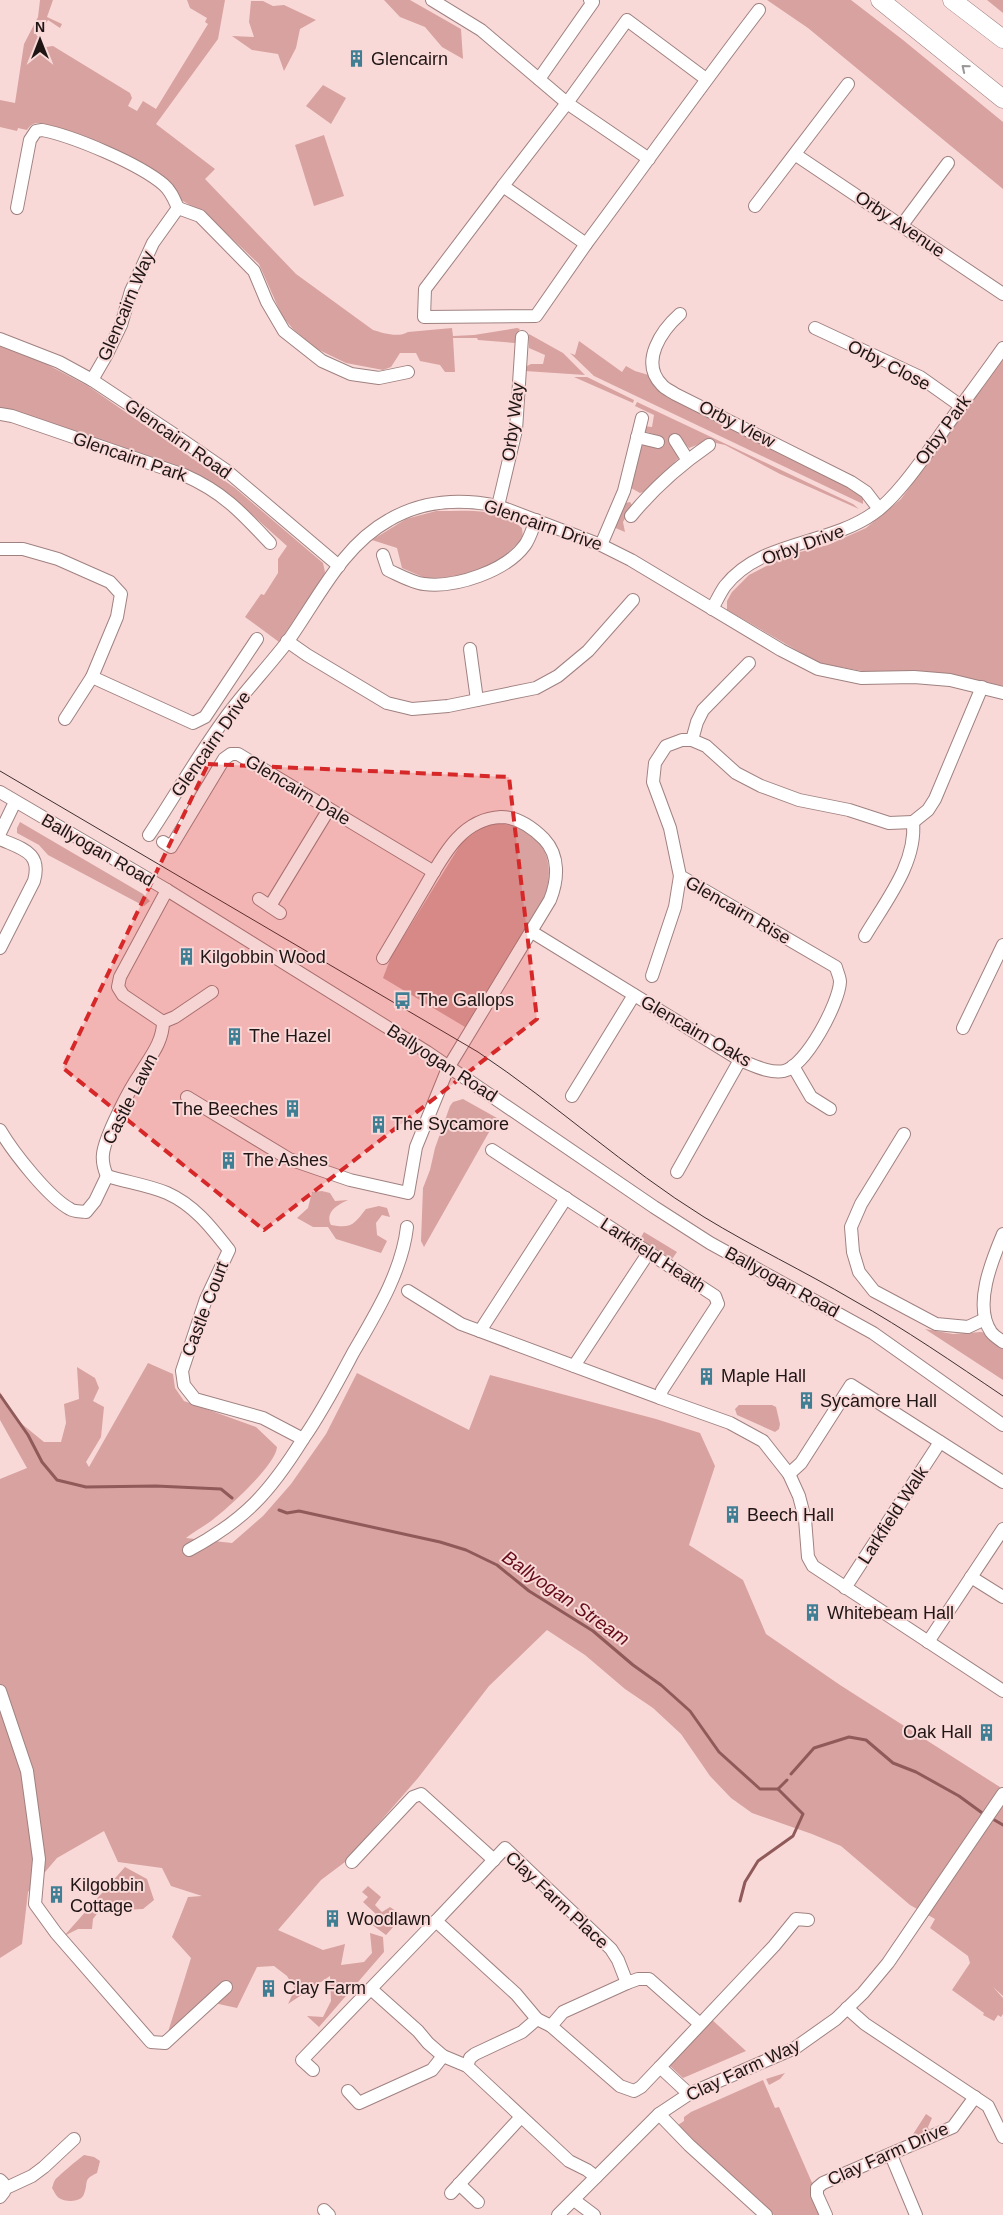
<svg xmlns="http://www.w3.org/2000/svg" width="1003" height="2215" font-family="Arial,sans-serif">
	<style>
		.green { fill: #d7a29f }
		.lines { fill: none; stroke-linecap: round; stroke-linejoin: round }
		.stream { stroke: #8f5a59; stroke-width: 3 }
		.minor-casing { stroke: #9f8280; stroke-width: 14 }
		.highway-casing { stroke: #9f8280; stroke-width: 19 }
		.minor { stroke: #fff; stroke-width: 12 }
		.highway { stroke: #fff; stroke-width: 18 }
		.tram { stroke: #3e3030; stroke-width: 1 }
		.oneway { stroke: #9b9696 }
		.marked { fill: #d62828; fill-opacity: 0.2; stroke: #d62828; stroke-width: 4; stroke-dasharray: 10 6; stroke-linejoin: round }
		.labels { text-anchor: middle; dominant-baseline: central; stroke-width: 4; stroke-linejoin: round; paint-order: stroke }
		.poi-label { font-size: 18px; fill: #201515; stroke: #f9d9d8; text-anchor: start }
		.street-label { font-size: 18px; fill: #201515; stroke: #f9d9d8 }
		.water-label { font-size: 19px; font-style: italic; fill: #640c17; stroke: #f9d9d8 }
	</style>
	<rect width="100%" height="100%" fill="#f9d9d8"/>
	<g class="green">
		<path d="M40 0H53L47 17 62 24 60 28 48 20 46 23 43 22 36 35 40 38 38 42 46 47 53 46 130 93 132 98 128 106 137 111 143 101 156 109 208 24 205 22 207 18 190 8 187 0H225L218 39 156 124 215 169 205 179 296 274 373 330C383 333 398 338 408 332L452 328 453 336 474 335 517 328 520 329 516 334 515 343 478 340 477 338H453L455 372H445L440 365 420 361 416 353H400L391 367 383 370 346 363 317 349 293 329 282 316 259 264 207 215 57 128C46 124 34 118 27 130L18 128 17 131 0 127V100L15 103 24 44 38 17Z"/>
		<polygon points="384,0 410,0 461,29 463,59 442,47 425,27 400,17"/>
		<polygon points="767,0 851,0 903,40 1003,122 1003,189 808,28"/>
		<polygon points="987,0 1003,0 1003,13"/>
		<polygon points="251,1 263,1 273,6 284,5 316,20 300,29 296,48 284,71 278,54 252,50 232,36 254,37 249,22"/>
		<polygon points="323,85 346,98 331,124 306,106"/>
		<polygon points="324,135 344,196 314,206 295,145"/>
		<polygon points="529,334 563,353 585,375 525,371 527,366 531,364 543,364 545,355 529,348"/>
		<polygon points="579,341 622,372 626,366 635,371 652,376 853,486 863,497 863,504 594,376 570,353 575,355"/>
		<polygon points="0,345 31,356 88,386 235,488 323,563 325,572 323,578 279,642 245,617 261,594 264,595 278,573 278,559 287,546 231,496 207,480 18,412 0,408"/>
		<polygon points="1003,359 1003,686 953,675 912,671 862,671 819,663 727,610 727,601 732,592 749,575 788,555 828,545 866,528 901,499"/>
		<polygon points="574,377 587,377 634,400 633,403"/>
		<polygon points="637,402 853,504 859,509 780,474 725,445 707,441 689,448 679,437 678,459 646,491 640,493 631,488 639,448 645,444 659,446 662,437 644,431 644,426 652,427 654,415 635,406"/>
		<polygon points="625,503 630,502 632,505 623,522 625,532 613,527"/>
		<path d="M436 511C465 511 500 507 522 528L523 538 499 561 468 577 425 578 402 568 397 548 372 540 406 519Z"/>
		<polygon points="20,822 143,894 150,901 144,906 48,855 39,845 17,833 17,828"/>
		<path d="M492 824C539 821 559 858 544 899L465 1027 383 978 391 957 462 842 481 828Z"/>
		<polygon points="463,1099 497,1118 424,1247 421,1241 423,1188 430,1170 435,1148 450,1106 453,1102"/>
		<path d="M322 1191 330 1193 335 1201 348 1200C337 1205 325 1212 331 1225 352 1229 354 1224 366 1209L379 1206 387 1208 390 1217 382 1215 376 1223 377 1235 387 1241 381 1253 336 1239 328 1227H313L297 1218 308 1208 312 1192Z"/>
		<polygon points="644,1232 677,1252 672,1259 640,1239"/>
		<polygon points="925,1329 953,1334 981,1332 986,1333 1003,1349 1003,1380"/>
		<path d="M148 1363 173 1374 175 1388 184 1401 256 1427 277 1447C276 1465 226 1510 211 1521 203 1527 193 1532 186 1538L232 1543 263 1516 291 1484 326 1434 357 1373 469 1430 490 1375 656 1419 700 1433 715 1466 689 1545 743 1580 766 1634 840 1685 1003 1789V1996L993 1987 1003 1998V2014L1001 2017 998 2015 994 2021 983 2015 984 2013 952 1990 970 1963 968 1956 930 1928 935 1919 910 1905 841 1846 812 1834 752 1813 731 1798 710 1776 681 1734 653 1708 625 1689 585 1655 547 1630 489 1686 418 1778 345 1862 321 1880 278 1930 323 1950 345 1944 341 1965 364 1962 372 1953 370 1933 383 1937 384 1952 319 2027 307 2016 323 2017 331 2001 330 1976 288 2004 295 1989 287 1976 274 1966 257 1967 237 2008 205 2001 168 2032 191 1958 172 1937 188 1897 202 1896 171 1886 162 1868 118 1862 104 1831 57 1858 28 1892 22 1944 0 1958V1479L27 1468 0 1420V1392L17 1420 44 1442H61L66 1423 64 1404 79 1399 77 1367 95 1378 99 1388 93 1401 104 1407 101 1437 86 1462 89 1467Z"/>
		<polygon points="739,1405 772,1405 776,1407 780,1424 779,1429 775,1432 737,1415 735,1409"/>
		<polygon points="125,1867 147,1879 154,1900 143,1909 99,1911 93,1919 92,1929 78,1929 64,1936"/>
		<polygon points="368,1886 381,1897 375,1905 382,1912 390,1907 403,1916 386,1935 371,1924 377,1915 363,1902 368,1897 362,1892"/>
		<polygon points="709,2017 746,2051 683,2078 669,2065"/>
		<polygon points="785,2073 780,2079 769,2085 766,2079"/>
		<polygon points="763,2080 775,2108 779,2107 813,2185 820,2215 774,2215 695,2144 678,2125 684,2121 684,2117 691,2112"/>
		<polygon points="926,2114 932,2118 928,2127 929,2130 910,2139"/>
		<path d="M84 2155 94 2157 100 2161 97 2173C82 2180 89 2182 84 2194 81 2203 65 2202 59 2198 56 2196 54 2191 52 2188 53 2186 53 2183 55 2180 57 2177 82 2156 84 2155Z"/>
	</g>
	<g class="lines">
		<g class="stream">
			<polyline points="0,1395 28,1435 42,1462 57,1480 86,1487 156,1486 221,1489 232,1498"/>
			<polyline points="279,1510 287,1513 299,1511 440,1542 466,1550 497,1565 529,1591 593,1631 633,1665 661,1685 690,1711 719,1752 760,1789 778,1789 787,1780"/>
			<polyline points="791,1774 814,1748 849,1737 866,1740 893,1763 916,1772 959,1796 985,1815"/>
			<polyline points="991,1818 1003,1825"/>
			<polyline points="740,1901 745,1882 758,1861 793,1836 803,1814 778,1789"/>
		</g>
		<defs>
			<g id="minor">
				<polyline points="432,0 481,30 567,103 627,20 706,79"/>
				<polyline points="539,79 593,2 590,0"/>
				<polyline points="796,155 1003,294"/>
				<path d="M649 159 567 103 503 186 586 244C644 166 700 87 759 10"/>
				<polyline points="503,186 425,289 424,317 536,316 586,244"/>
				<polyline points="755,206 848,84"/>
				<path d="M17 208 30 140 36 131 42 130C73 136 140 164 164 185 171 191 174 199 178 208"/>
				<polyline points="178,208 200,216 254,271 267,302 284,331 322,361 351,374 379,378 408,372"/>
				<polyline points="902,225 948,163"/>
				<path d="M680 314C662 330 639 362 662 385 665 389 671 391 675 394L851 482 866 492 879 509"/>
				<polyline points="815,328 920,377 961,406"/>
				<polyline points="0,339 59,362 92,380 172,433 227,471 339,566"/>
				<polyline points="92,380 107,354 121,325 131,291 153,243 178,208"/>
				<path d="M0 414 12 416 184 475C223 492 242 513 270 543"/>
				<polyline points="637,437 658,442"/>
				<polyline points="675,440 687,459"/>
				<polyline points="498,506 516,430 522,337"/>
				<path d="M631 516C653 489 680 465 709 445"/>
				<polyline points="601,545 624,491 642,418"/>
				<polyline points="0,549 23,549 58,559 110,582 121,594 117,617 92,677 65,719"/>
				<path d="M383 555 388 570C399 575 413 583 424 584 456 588 506 571 525 545 530 538 533 527 536 520"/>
				<path d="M712 609C716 602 720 593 725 586 761 540 828 546 874 513 896 498 922 460 938 438 959 408 982 378 1003 348"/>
				<polyline points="287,641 307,655 387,703 412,709 448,706 536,688 558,676 588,651 633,600"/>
				<polyline points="470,649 477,700"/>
				<polyline points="92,677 193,723 205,717 257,639"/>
				<polyline points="692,740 697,722 703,710 749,663"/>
				<polyline points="0,792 167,890 427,1052 654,1207 710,1243 873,1333 1003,1425"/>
				<polyline points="913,822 928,810 935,799 982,687"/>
				<polyline points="0,833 15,802"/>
				<path d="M149 835C175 796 198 755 226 717 245 691 268 667 288 641 318 599 342 546 389 520 423 500 460 498 498 506L601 545 631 560 781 650 818 669 861 678 914 677 950 680 1003 693"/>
				<path d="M0 839C22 849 42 852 34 881L0 948"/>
				<polyline points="163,842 171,847 224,759 231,754 238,754 434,872"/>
				<polyline points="259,899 280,913"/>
				<polyline points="270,906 329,809"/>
				<path d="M532 932 740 1060C753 1065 770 1074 784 1071 806 1066 839 1003 840 982 840 977 837 972 836 967L680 876 670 828 653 782 655 763 666 746 682 740H692L706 746 736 773 761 786 799 800 849 810 889 823 913 822"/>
				<path d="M865 936C885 902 917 863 913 822"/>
				<polyline points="652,976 675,907 680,876"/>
				<polyline points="163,1022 175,1017 212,992"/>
				<polyline points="963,1028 1003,945"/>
				<polyline points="793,1066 811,1097 830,1109"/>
				<polyline points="572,1096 634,995"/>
				<path d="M187 1097 289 1159 350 1180 408 1193 416 1147 448 1068 550 900C558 880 560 856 544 839 533 828 517 817 501 817 459 819 441 860 422 892 409 914 396 936 383 958"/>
				<path d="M0 1130C13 1152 48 1197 70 1209 74 1212 81 1211 86 1212L95 1201 107 1176"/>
				<polyline points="904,1134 861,1204 851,1227 853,1252 859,1272 874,1291 936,1324 968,1327 985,1319"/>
				<polyline points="492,1150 715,1296 718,1304 662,1390 660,1398 730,1423 763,1441 789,1474 799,1496 805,1519 808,1557 813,1566 1003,1691"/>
				<polyline points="677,1172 740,1060"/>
				<path d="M107 1176C126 1182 148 1185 167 1193 194 1205 211 1227 229 1250L206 1299 182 1371 184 1385 195 1399 263 1418 303 1439C322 1412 337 1383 353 1353 375 1315 402 1272 407 1227"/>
				<path d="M107 1176C104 1169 102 1162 103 1154 105 1136 129 1090 140 1074 150 1057 163 1042 163 1022L123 995 118 987 120 977 167 890"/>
				<path d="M1003 1234C992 1260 973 1306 991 1332 994 1336 999 1339 1003 1342"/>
				<polyline points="408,1291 461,1324 660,1398"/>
				<polyline points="480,1331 566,1198"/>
				<polyline points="574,1366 649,1252"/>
				<polyline points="789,1474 801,1463 851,1385 1003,1482"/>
				<path d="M189 1550C245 1520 270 1492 303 1439"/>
				<polyline points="971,1577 1003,1597"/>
				<polyline points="845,1588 940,1442"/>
				<polyline points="928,1642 1003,1529"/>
				<polyline points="0,1691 27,1771 39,1859 35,1904 56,1933 151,2042 165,2043 226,1987"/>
				<polyline points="352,1862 413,1797 421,1794 494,1860"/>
				<polyline points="371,1989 418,2031 428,2043 443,2056 467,2066 569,2161 587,2170 596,2177"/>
				<polyline points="847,2008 865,2024 988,2106 1003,2137"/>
				<polyline points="551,2026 563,2012 627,1983"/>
				<polyline points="467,2066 470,2058 475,2054 522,2032 537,2019"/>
				<polyline points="660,2067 641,2087 634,2091 620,2086 551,2026 537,2019 516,1994 436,1921 505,1848 611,1949 618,1960 627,1983 638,1979 649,1979 700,2024"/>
				<polyline points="313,2070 302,2060 436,1921"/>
				<polyline points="348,2091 359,2103 432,2070 443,2056"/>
				<polyline points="689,2094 660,2067 774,1946 796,1919 808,1920"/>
				<polyline points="659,2114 689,2145 766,2215"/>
				<polyline points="891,2155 916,2215"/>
				<polyline points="0,2180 3,2183 4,2192 0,2197"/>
				<polyline points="459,2184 478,2202"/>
				<polyline points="4,2189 32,2176 44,2167 74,2139"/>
				<polyline points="451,2193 521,2117"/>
				<polyline points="574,2200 594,2215"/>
				<polyline points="324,2210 329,2215"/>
				<polyline points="558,2215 659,2114 689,2094 795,2048 836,2019 863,1993 888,1963 1003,1794"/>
				<polyline points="826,2215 817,2195 817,2188 823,2183 953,2127 975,2097"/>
			</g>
			<g id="highway">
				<polyline points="880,0 1003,99"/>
				<polyline points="952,0 1003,39"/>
			</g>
		</defs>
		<use href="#minor" class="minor-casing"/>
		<use href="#highway" class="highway-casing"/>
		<use href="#minor" class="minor"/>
		<use href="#highway" class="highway"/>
		<path class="tram" d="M0 771 478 1052C556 1104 625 1168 704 1217 753 1247 804 1271 853 1300 905 1329 954 1363 1003 1396"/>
	</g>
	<defs><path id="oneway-chevron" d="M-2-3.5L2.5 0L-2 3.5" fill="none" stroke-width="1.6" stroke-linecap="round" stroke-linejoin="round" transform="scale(1.25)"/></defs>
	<use class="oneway" href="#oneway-chevron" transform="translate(965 68) rotate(-141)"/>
	<path class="marked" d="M208 764 509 777 537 1019 264 1230 63 1068Z"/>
	<defs>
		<symbol id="building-bare" viewBox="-9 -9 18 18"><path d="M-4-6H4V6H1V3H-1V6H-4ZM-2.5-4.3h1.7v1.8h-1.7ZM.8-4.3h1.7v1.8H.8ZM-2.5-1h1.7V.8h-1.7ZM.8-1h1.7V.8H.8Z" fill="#407e94" stroke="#f9d9d8" stroke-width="2.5" paint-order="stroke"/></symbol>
		<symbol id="bus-bare" viewBox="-9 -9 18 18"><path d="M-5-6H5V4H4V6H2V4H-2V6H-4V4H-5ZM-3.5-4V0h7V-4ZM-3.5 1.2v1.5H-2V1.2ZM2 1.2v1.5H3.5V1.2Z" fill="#407e94" stroke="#f9d9d8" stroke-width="2.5" paint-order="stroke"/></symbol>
	</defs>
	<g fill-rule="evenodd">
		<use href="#building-bare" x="344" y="46" width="25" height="25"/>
		<use href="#building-bare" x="174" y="944" width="25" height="25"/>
		<use href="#bus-bare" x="390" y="988" width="25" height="25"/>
		<use href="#building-bare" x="222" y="1024" width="25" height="25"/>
		<use href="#building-bare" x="280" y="1096" width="25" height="25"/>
		<use href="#building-bare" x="366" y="1112" width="25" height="25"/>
		<use href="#building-bare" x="216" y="1148" width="25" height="25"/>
		<use href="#building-bare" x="694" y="1364" width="25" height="25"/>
		<use href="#building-bare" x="794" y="1388" width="25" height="25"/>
		<use href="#building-bare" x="720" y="1502" width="25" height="25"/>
		<use href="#building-bare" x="800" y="1600" width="25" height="25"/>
		<use href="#building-bare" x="974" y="1720" width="25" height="25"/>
		<use href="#building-bare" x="44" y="1882" width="25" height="25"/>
		<use href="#building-bare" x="320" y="1906" width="25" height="25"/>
		<use href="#building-bare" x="256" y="1976" width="25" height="25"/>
	</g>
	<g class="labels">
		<g class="poi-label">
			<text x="371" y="59">Glencairn</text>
			<text x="200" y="957">Kilgobbin Wood</text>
			<text x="417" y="1000">The Gallops</text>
			<text x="249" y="1036">The Hazel</text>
			<text x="278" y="1109" text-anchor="end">The Beeches</text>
			<text x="392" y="1124">The Sycamore</text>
			<text x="243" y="1160">The Ashes</text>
			<text x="721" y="1376">Maple Hall</text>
			<text x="820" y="1401">Sycamore Hall</text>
			<text x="747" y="1515">Beech Hall</text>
			<text x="827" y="1613">Whitebeam Hall</text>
			<text x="972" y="1732" text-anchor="end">Oak Hall</text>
			<text x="70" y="1885">Kilgobbin<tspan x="70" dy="21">Cottage</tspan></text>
			<text x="347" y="1919">Woodlawn</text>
			<text x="283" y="1988">Clay Farm</text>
		</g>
		<g class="street-label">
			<text transform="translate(900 224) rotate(34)">Orby Avenue</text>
			<text transform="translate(126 306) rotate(-67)">Glencairn Way</text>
			<text transform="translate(889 365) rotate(27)">Orby Close</text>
			<text transform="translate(513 422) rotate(-83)">Orby Way</text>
			<text transform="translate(737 424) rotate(27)">Orby View</text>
			<text transform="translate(943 430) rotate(-54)">Orby Park</text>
			<text transform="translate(178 439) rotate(35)">Glencairn Road</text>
			<text transform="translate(130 457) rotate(19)">Glencairn Park</text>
			<text transform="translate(543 525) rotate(19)">Glencairn Drive</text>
			<text transform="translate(803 545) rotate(-20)">Orby Drive</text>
			<text transform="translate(211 744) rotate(-55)">Glencairn Drive</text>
			<text transform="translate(298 790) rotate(31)">Glencairn Dale</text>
			<text transform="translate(98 850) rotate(30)">Ballyogan Road</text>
			<text transform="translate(738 910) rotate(30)">Glencairn Rise</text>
			<text transform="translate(696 1031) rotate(30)">Glencairn Oaks</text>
			<text transform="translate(442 1063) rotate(33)">Ballyogan Road</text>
			<text transform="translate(130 1099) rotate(-63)">Castle Lawn</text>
			<text transform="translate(653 1255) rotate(33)">Larkfield Heath</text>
			<text transform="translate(782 1282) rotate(29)">Ballyogan Road</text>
			<text transform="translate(205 1309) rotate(-69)">Castle Court</text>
			<text transform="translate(893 1515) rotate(-57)">Larkfield Walk</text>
			<text transform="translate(557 1900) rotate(43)">Clay Farm Place</text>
			<text transform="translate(743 2070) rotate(-25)">Clay Farm Way</text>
			<text transform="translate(888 2154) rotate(-24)">Clay Farm Drive</text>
		</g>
		<g class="water-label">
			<text transform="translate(566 1598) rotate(35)">Ballyogan Stream</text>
		</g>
	</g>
	<g transform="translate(40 40)" stroke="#f9d9d8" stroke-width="4" paint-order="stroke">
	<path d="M0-4L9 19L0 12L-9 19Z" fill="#201515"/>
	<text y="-8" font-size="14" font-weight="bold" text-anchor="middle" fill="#201515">N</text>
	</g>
</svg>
